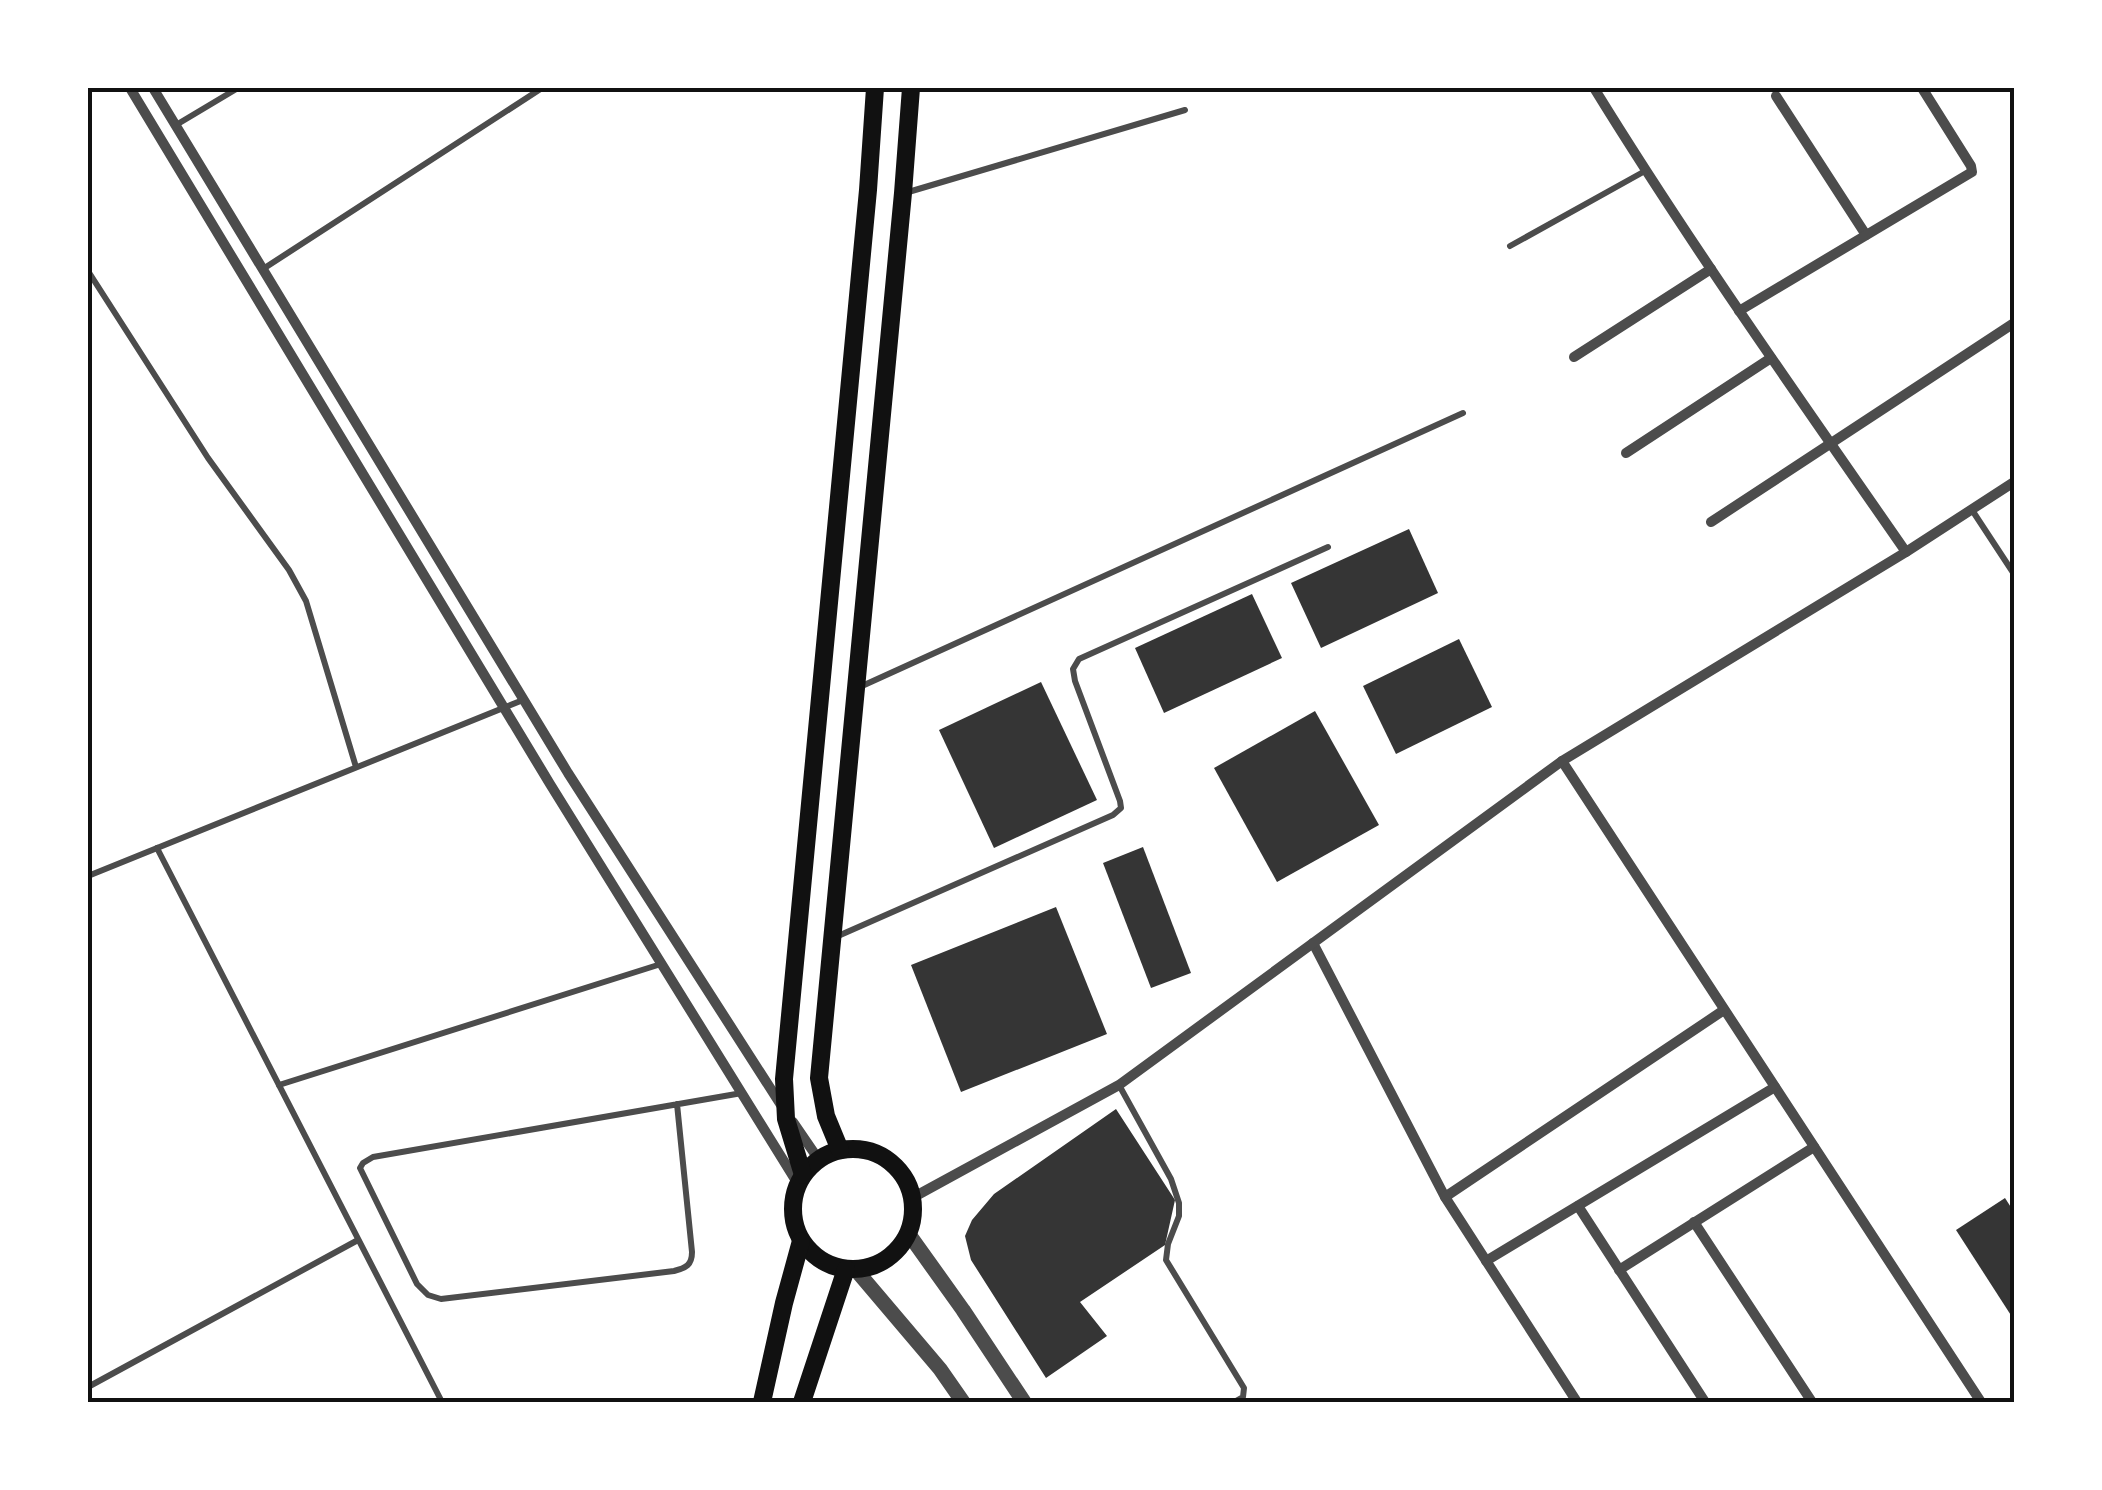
<svg xmlns="http://www.w3.org/2000/svg" width="2102" height="1490" font-family="Roboto,sans-serif">
	<style>
		.building { fill: #353535 }
		.lines { fill: none; stroke-linecap: round; stroke-linejoin: round }
		.service { stroke: #4c4c4c; stroke-width: 6 }
		.minor { stroke: #4c4c4c; stroke-width: 10 }
		.tertiary { stroke: #4c4c4c; stroke-width: 15 }
		.secondary { stroke: #111; stroke-width: 18 }
		.neatline { fill: none; stroke: #111; stroke-width: 4 }
	</style>
	<rect width="100%" height="100%" fill="#fff"/>
	<g class="building">
		<polygon points="1409,529 1438,593 1321,648 1291,583"/>
		<polygon points="1252,594 1282,658 1164,713 1135,648"/>
		<polygon points="1459,639 1492,707 1396,754 1363,686"/>
		<polygon points="1041,682 1097,800 994,848 939,730"/>
		<polygon points="1315,711 1379,825 1277,882 1214,768"/>
		<polygon points="1143,847 1191,973 1151,988 1103,863"/>
		<polygon points="1056,907 1107,1034 961,1092 911,965"/>
		<polygon points="1116,1109 1175,1200 1165,1245 1080,1302 1107,1336 1046,1378 971,1260 965,1236 972,1220 994,1194"/>
		<polygon points="2005,1198 2014,1212 2014,1320 1956,1230"/>
	</g>
	<g class="lines">
		<g class="service">
			<polyline points="176,125 238,88"/>
			<polyline points="905,193 1185,110"/>
			<polyline points="1510,246 1645,171"/>
			<polyline points="263,269 542,88"/>
			<polyline points="88,271 208,458 289,570 306,601 356,767"/>
			<polyline points="1972,510 2014,574"/>
			<polyline points="862,686 1463,413"/>
			<polyline points="157,848 442,1402"/>
			<polyline points="88,876 523,700"/>
			<polyline points="838,936 1113,815 1121,808 1120,801 1075,681 1073,669 1079,659 1328,547"/>
			<polyline points="279,1085 661,964"/>
			<polyline points="1119,1085 1171,1179 1179,1203 1179,1216 1168,1244 1166,1260 1244,1388 1243,1397 1234,1402"/>
			<path d="M677 1104 692 1252C692 1265 686 1268 674 1271L441 1299 428 1295 417 1284 360 1168 363 1163 373 1157 742 1093"/>
			<polyline points="88,1387 358,1240"/>
		</g>
		<g class="minor">
			<polyline points="130,88 550,784 798,1184"/>
			<polyline points="153,88 568,773 783,1108"/>
			<path d="M1594 88C1692 247 1800 399 1906 552"/>
			<polyline points="1776,96 1866,235"/>
			<polyline points="1739,311 1972,172 1971,166 1922,88"/>
			<polyline points="1574,357 1711,269"/>
			<polyline points="1626,453 1771,358"/>
			<polyline points="1711,522 2014,323"/>
			<polyline points="1562,761 1981,1402"/>
			<polyline points="1313,943 1445,1197"/>
			<polyline points="793,1122 819,1160"/>
			<polyline points="912,1198 1119,1085 1562,761 1906,552 2014,482"/>
			<polyline points="1578,1206 1705,1402"/>
			<polyline points="1694,1222 1812,1402"/>
			<polyline points="1486,1261 1775,1087"/>
			<polyline points="1619,1270 1814,1147"/>
			<polyline points="1577,1402 1445,1197 1724,1010"/>
		</g>
		<g class="tertiary">
			<polyline points="908,1233 963,1310 1024,1402"/>
			<polyline points="856,1270 940,1369 963,1402"/>
		</g>
		<g class="secondary">
			<circle cx="853" cy="1209" r="60"/>
			<polyline points="840,1150 826,1116 819,1078 903,193 911,88"/>
			<polyline points="803,1175 786,1119 784,1079 868,190 875,88"/>
			<polyline points="762,1402 784,1303 801,1241"/>
			<polyline points="802,1402 846,1269"/>
		</g>
	</g>
	<rect width="2102" height="1490" fill="none" stroke="#ffffff" stroke-width="180"/>
	<rect x="90" y="90" width="1922" height="1310" class="neatline"/>
</svg>
